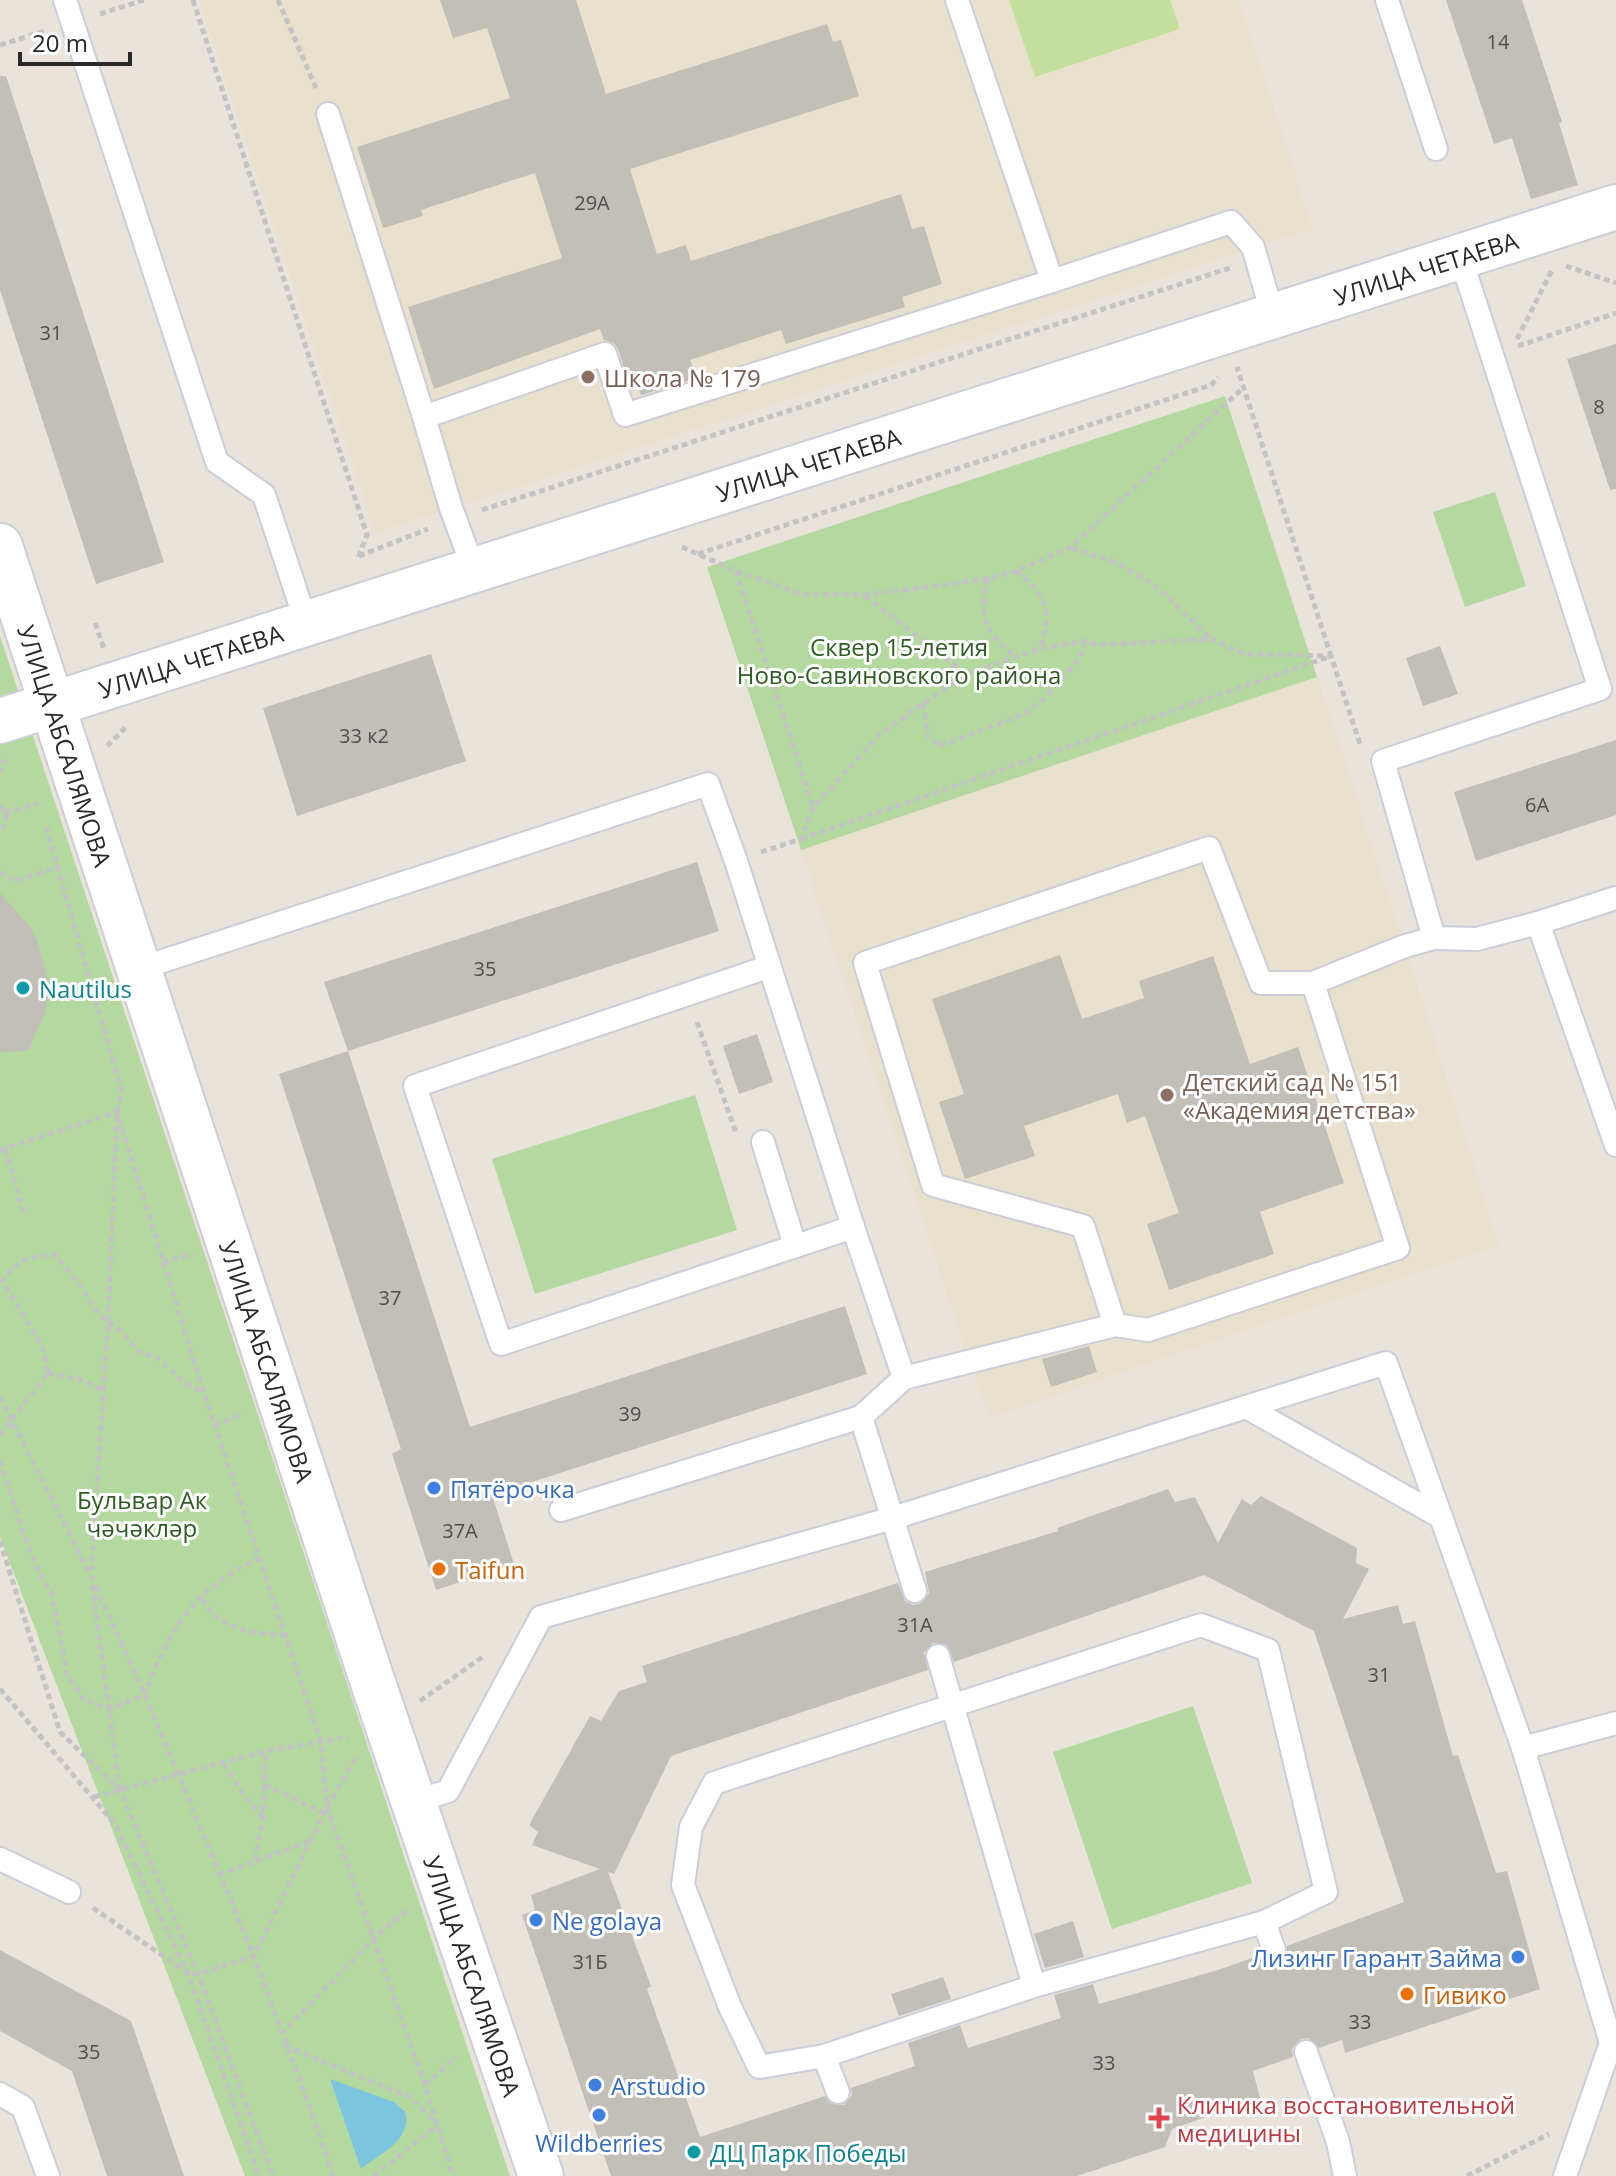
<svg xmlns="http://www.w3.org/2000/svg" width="1616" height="2176" font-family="'Open Sans',sans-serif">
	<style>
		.education { fill: #e9e0cd }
		.green { fill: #b3d99f }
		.pitch { fill: #c3df9c }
		.water { fill: #7bc5df }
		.building { fill: #c2beb8; fill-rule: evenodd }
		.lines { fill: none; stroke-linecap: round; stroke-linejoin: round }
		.service-casing { stroke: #cbcdd9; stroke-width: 26 }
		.minor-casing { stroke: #cbcdd9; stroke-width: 48 }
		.path { stroke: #c3c3c3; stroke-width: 5; stroke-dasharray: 6 4; stroke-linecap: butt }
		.service { stroke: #fff; stroke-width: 22 }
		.minor { stroke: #fff; stroke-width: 44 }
		.education-dot { fill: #8d6e63; stroke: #fff; stroke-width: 3 }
		.culture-dot { fill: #0f9aa8; stroke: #fff; stroke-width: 3 }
		.shop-dot { fill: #3f7fe0; stroke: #fff; stroke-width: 3 }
		.food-dot { fill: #e8710a; stroke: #fff; stroke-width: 3 }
		.health-dot { fill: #e0444e; stroke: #fff; stroke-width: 3 }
		.labels { text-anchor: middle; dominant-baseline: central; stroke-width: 6; stroke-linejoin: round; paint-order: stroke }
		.number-label { font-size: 20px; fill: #4f4e4d }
		.street-label { font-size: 24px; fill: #292929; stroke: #fff }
		.education-label { font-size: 24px; fill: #785e54; stroke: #fff; text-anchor: start }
		.park-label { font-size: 24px; fill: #2e5c22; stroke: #fff }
		.culture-label { font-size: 24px; fill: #0d838f; stroke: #fff; text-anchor: start }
		.shop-label { font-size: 24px; fill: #366cbe; stroke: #fff; text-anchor: start }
		.food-label { font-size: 24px; fill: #c56008; stroke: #fff; text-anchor: start }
		.health-label { font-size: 24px; fill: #be3a42; stroke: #fff; text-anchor: start }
	</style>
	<rect width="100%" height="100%" fill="#e9e3dc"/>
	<g class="education">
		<polygon points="199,0 1239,0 1313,229 375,533"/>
		<polygon points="1317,677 1405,946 1499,1245 990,1417 969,1362 801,850"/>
	</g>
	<g class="green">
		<polygon points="1225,396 1317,677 801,850 707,567"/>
		<polygon points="1495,492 1526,586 1465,607 1433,512"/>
		<polygon points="0,636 510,2176 245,2176 0,1537"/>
		<polygon points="695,1095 737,1230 535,1294 492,1159"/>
		<polygon points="1193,1706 1252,1883 1112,1929 1053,1752"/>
	</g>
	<polygon class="pitch" points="1009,0 1170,0 1180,29 1035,77"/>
	<path class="water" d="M330 2079 394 2102 405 2112C413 2139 380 2154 361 2169Z"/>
	<g class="building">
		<polygon points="440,0 576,0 606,94 827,24 833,42 841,40 859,96 630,169 657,254 686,245 691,261 901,194 912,229 924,226 942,284 902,297 905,307 786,344 781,330 690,360 696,378 641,395 634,372 624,368 618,349 614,343 604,340 600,329 434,389 408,307 562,258 535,173 421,210 423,216 383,228 357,147 510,98 487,28 453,38"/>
		<polygon points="1446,0 1522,0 1562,122 1559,123 1578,185 1531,199 1512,138 1494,144"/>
		<polygon points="0,76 6,76 164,562 96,584 0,290"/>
		<polygon points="1616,344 1616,489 1610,490 1567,359"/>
		<polygon points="1440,646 1458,694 1423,706 1406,658"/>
		<polygon points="431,654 466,761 297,816 263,708"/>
		<polygon points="1616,740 1616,815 1476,861 1454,792"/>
		<polygon points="697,862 719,931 348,1051 324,982"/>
		<polygon points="0,893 29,926 37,940 50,988 45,1013 28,1051 0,1052"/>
		<polygon points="1060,955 1082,1019 1144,998 1139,981 1213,956 1250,1064 1298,1047 1344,1183 1260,1212 1274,1254 1169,1290 1147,1224 1179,1213 1145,1116 1127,1123 1118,1094 1024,1126 1035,1156 965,1179 939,1102 964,1094 932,999"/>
		<polygon points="757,1034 773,1082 739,1094 723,1046"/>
		<polygon points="348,1051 470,1427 845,1306 867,1374 492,1495 514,1564 436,1590 392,1454 401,1449 279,1074"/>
		<polygon points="1089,1346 1097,1372 1051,1387 1042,1359"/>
		<path d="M1168 1489 1175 1502 1195 1497 1218 1543 1242 1499 1251 1505 1261 1496 1357 1548 1356 1563 1369 1569 1343 1619 1398 1605 1403 1624 1415 1621 1453 1756 1458 1755 1496 1873 1507 1871 1540 1989 1345 2053 1342 2040 1319 2048 1309 2038 1301 2039 1292 2049 1293 2057 1253 2071 1260 2098 1172 2129 1165 2147 1077 2176H611L522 1915 535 1910 531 1895 600 1869 532 1845 538 1832 529 1825 590 1716 601 1721 619 1691 647 1682 642 1666 898 1583 905 1601 913 1605 920 1604 929 1593 925 1572 1058 1531 1057 1528ZM1204 1575 1314 1631 1404 1902 1287 1946 1285 1958 1278 1963 1266 1961 1261 1955 1218 1970 1099 2004 1093 1984 1054 1995 1061 2018 968 2048 960 2025 908 2043 915 2066 851 2088 852 2095 844 2105 830 2103 825 2096 700 2137 647 1989 651 1986 608 1872 614 1874 671 1756 928 1670 924 1653 933 1643 947 1645 954 1662Z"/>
		<polygon points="1073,1921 1084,1957 1045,1968 1034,1934"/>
		<polygon points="0,1950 131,2021 184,2176 107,2176 72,2071 0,2031"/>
		<polygon points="943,1977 951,1999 899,2016 891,1994"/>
	</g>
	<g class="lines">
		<defs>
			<g id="service">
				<polyline points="65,0 217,462 264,495 306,622"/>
				<polyline points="957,0 1052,281 1231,222 1253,247 1273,316"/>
				<polyline points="1387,0 1436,149"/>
				<polyline points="328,114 424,417"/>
				<polyline points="1460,256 1600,689 1383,761 1434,938 1477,939 1538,923 1616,898"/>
				<polyline points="474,570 451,508 424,417 605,354 625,415 1052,281"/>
				<polyline points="1538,923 1616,1145"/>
				<polyline points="138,969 708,784 736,861 853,1227 501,1344 415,1086 768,967"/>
				<polyline points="1313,983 1405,946 1434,938"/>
				<polyline points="763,1142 795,1246"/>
				<polyline points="853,1227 904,1378 861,1417 915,1591"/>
				<polyline points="904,1378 1115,1325 1148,1330 1398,1248 1313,983 1261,983 1209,848 865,963 933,1185 1083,1226 1115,1325"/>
				<polyline points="1246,1407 1386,1363 1441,1517"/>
				<polyline points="561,1510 861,1417"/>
				<polygon points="1201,1625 1268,1650 1326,1892 1264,1922 1034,1986 824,2056 759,2067 730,2007 683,1885 691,1827 714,1783"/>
				<polyline points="938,1656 1034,1986"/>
				<polyline points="1523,1748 1616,1723"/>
				<polyline points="414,1802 448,1791 541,1617 893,1518 1246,1407 1441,1517 1523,1748 1611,2043 1565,2176"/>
				<polyline points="0,1859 69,1892"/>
				<polyline points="1264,1922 1274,1950"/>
				<polyline points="1306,2052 1338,2142 1345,2176"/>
				<polyline points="824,2056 838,2092"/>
				<polyline points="0,2094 23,2107 48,2176"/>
			</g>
			<g id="minor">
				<path id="s1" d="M0 546 370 1674 541 2176"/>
				<path id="s2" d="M0 721 1616 207"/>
			</g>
		</defs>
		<use href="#service" class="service-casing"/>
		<use href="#minor" class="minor-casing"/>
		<g class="path">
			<polyline points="193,0 367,535 358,558"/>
			<polyline points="278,0 316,88"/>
			<polyline points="100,14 144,0"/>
			<polyline points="0,45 45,31"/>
			<polyline points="1566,266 1616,283"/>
			<polyline points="1517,339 1552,270"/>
			<polyline points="1518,346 1616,313"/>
			<polyline points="482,510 1230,268"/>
			<polyline points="682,547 736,571 801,594 864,595 988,579 1016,571 1071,547 1243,388"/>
			<polyline points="1072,548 1115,562 1156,586 1211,639"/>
			<polyline points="698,554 1211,385 1218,377"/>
			<polyline points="359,556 428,529"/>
			<polyline points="736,571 813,807"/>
			<path d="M1016 571C1046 592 1053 614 1040 648"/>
			<path d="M988 579C978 615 985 635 1016 656"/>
			<polyline points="865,596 966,674"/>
			<polyline points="95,623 104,649"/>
			<polyline points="923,703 928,737 940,746 1024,714 1041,701 1080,658 1085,641"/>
			<polyline points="107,746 128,725"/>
			<polyline points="0,773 4,759"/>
			<path d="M0 806C7 813 8 824 0 831"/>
			<polyline points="5,813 38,803"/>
			<polyline points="46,827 122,1092 117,1112 108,1322 91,1576 120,1790"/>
			<polyline points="801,839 1331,656 1237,367"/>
			<polyline points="761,852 801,839 813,808 881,733 966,674 1039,649 1085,641 1099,645 1211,639 1245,654 1331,656 1360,744"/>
			<polyline points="0,872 15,881 58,867"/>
			<polyline points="697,1022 736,1133"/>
			<polyline points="5,1149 25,1217"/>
			<polyline points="0,1150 117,1112 204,1393 321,1742 327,1807 425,2085 453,2176"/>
			<polyline points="163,1263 193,1253"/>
			<polyline points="48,1373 79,1379 102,1389"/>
			<polyline points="0,1397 90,1574"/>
			<polyline points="214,1425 243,1414"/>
			<path d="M0 1435 48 1373 43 1348 3 1281C15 1259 31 1256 55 1255L80 1285 98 1314 122 1332 139 1352 157 1358 187 1384 202 1392"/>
			<path d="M0 1461 22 1529 39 1573 51 1592 67 1674 84 1700 109 1709 145 1695C167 1630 196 1588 259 1558"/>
			<polyline points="0,1541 60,1732 120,1790 198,1974 273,2176"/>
			<path d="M202 1599C221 1631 250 1633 285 1635"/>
			<polyline points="0,1689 115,1824 188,1973 259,2176"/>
			<polyline points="420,1701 484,1656"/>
			<polyline points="224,1764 245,1797 263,1817"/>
			<polyline points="265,1785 324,1813"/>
			<polyline points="94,1797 266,1751 349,1737"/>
			<polyline points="255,1860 263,1817 266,1751"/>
			<polyline points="219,1875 310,1841"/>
			<polyline points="93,1908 188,1973 198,1974 254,1956 145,1695 94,1583"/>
			<polyline points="281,2034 374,1938 409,1909"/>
			<polyline points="285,2046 410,2097 435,2122"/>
			<polyline points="425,2085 457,2056"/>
			<path d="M333 2176C310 2102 280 2030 254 1956L327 1807 357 1756"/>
			<polyline points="374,2176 438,2125"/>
			<polyline points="1467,2176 1549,2134"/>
		</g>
		<use href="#service" class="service"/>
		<use href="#minor" class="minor"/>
	</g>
	<g class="education-dot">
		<circle cx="588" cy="377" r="8"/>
		<circle cx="1167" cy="1095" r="8"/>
	</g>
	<g class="culture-dot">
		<circle cx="23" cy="988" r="8"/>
		<circle cx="694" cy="2152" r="8"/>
	</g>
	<g class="shop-dot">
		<circle cx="434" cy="1488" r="8"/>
		<circle cx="536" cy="1920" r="8"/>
		<circle cx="1518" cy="1957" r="8"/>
		<circle cx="595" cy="2085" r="8"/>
		<circle cx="599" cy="2115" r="8"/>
	</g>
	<g class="food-dot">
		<circle cx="439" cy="1569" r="8"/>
		<circle cx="1407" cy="1994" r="8"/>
	</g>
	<path class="health-dot" d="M1155 2106h8v8h8v8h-8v8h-8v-8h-8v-8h8z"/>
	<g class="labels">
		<g class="number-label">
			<text x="1498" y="41">14</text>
			<text x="592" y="202">29А</text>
			<text x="51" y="332">31</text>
			<text x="1599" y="406">8</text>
			<text x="364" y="735">33 к2</text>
			<text x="1537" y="804">6А</text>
			<text x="485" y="968">35</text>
			<text x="390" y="1297">37</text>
			<text x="630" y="1413">39</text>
			<text x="460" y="1530">37А</text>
			<text x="915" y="1624">31А</text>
			<text x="1379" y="1674">31</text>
			<text x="590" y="1961">31Б</text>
			<text x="1360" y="2021">33</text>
			<text x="89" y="2051">35</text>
			<text x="1104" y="2062">33</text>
		</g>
		<g class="street-label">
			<text stroke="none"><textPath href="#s2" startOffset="1496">УЛИЦА ЧЕТАЕВА</textPath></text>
			<text stroke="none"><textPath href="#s2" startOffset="848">УЛИЦА ЧЕТАЕВА</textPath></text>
			<text stroke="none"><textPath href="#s2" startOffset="200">УЛИЦА ЧЕТАЕВА</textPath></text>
			<text stroke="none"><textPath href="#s1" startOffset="210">УЛИЦА АБСАЛЯМОВА</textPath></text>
			<text stroke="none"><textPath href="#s1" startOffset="858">УЛИЦА АБСАЛЯМОВА</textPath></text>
			<text stroke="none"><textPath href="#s1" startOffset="1506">УЛИЦА АБСАЛЯМОВА</textPath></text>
		</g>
		<g class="education-label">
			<text x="604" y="377">Школа № 179</text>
			<text x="1183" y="1081">Детский сад № 151<tspan x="1183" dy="28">«Академия детства»</tspan></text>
		</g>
		<g class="park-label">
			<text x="899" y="646">Сквер 15-летия<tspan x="899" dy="28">Ново-Савиновского района</tspan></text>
			<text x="142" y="1499">Бульвар Ак<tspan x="142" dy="28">чәчәкләр</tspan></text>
		</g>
		<g class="culture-label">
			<text x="39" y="988">Nautilus</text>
			<text x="710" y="2152">ДЦ Парк Победы</text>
		</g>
		<g class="shop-label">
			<text x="450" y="1488">Пятёрочка</text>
			<text x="552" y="1920">Ne golaya</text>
			<text x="1502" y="1957" text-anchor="end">Лизинг Гарант Займа</text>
			<text x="611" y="2085">Arstudio</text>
			<text x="599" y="2142" text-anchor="middle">Wildberries</text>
		</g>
		<g class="food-label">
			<text x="455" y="1569">Taifun</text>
			<text x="1423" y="1994">Гивико</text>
		</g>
		<g class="health-label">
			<text x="1177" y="2104">Клиника восстановительной<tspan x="1177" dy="28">медицины</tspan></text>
		</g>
	</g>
	<path d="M20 52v12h110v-12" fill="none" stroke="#292929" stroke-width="4"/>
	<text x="32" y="52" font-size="24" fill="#292929" stroke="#ffffff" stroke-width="6" paint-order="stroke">20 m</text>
</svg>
